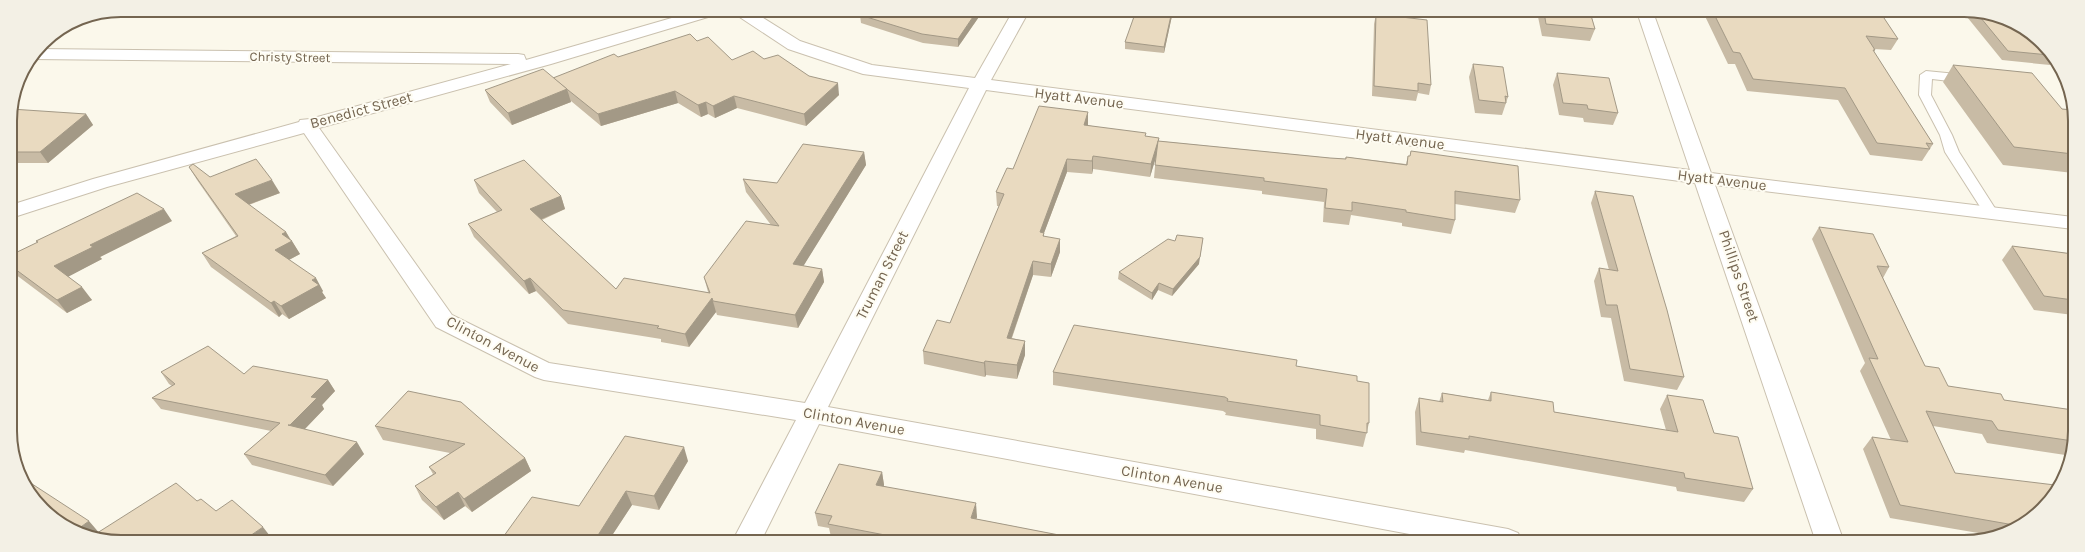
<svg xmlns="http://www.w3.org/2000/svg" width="2085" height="552" font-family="Karla,sans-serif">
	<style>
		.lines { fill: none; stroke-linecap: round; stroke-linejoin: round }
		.service-casing { stroke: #cac1af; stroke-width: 2 }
		.minor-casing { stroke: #cac1af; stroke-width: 2 }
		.service { fill: #fff; fill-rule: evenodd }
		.minor { fill: #fff; fill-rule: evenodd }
		.wall { fill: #c8bba5 }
		.shaded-wall { fill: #a39986 }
		.building { fill: #e9dac0; stroke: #a39986 }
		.labels { text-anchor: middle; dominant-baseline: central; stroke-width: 4; stroke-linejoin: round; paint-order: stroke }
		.far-street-label { font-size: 13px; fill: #746550; stroke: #fefcf2 }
		.street-label { font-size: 15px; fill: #746550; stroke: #fefcf2 }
		.rim { fill: none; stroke: #746550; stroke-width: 2 }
	</style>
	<rect width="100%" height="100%" fill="#fbf8eb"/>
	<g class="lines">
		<defs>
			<polygon id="service" points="1926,71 1967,75 1973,79 1967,83 1932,79 1931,95 1952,135 1959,152 1998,213 1996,216 1986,216 1945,152 1940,135 1919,95 1920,75"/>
			<polygon id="minor" points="696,11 720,11 718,14 551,64 319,128 452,315 549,363 805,403 969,88 863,74 788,49 735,14 733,11 752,11 800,41 872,65 975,78 1013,11 1029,11 991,80 1690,170 1637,12 1653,12 1711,173 2073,217 2073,229 1715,185 1844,542 1816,542 1695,183 986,90 828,407 1508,529 1518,533 1522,541 1447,541 819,424 761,541 733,540 796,420 544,380 535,377 436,327 304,133 107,187 11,218 11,205 93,179 299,122 300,120 310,119 511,64 32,59 38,49 518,54 524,55 526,60"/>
		</defs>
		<use href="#service" class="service-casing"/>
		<use href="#minor" class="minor-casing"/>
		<use href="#service" class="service"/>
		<use href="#minor" class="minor"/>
	</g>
	<g class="wall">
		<polygon points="983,11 958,47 923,43 861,23 860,15"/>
		<polygon points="1173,11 1164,53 1125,49 1125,42"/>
		<polygon points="1537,12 1590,12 1595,29 1590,41 1542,36"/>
		<polygon points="1703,12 1907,12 1903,18 1882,16 1898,39 1891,50 1874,49 1875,50 1874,52 1933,144 1922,161 1870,155 1838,100 1747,91 1735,64 1728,64"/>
		<polygon points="1963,12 1986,12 2043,43 2053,62 2052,62 2050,65 2002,60"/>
		<polygon points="1376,14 1431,85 1429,95 1418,93 1416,101 1372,96 1374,24"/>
		<polygon points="618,57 732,60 764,59 839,95 806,126 737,108 715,118 708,114 701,117 678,103 601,126 571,101 571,102 512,125 490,102 485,90 554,78"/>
		<polygon points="1473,64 1508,97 1502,115 1475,113 1469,77"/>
		<polygon points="1953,65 2062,109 2073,110 2073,173 2003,165 1943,82"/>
		<polygon points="1557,73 1618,113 1613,125 1584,122 1583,118 1559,115 1553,85"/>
		<polygon points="1088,112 1087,125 1145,136 1159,138 1159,141 1330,158 1345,159 1346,157 1406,164 1408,156 1410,156 1411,151 1520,200 1515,213 1455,204 1455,220 1451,234 1402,226 1402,223 1351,215 1349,225 1323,222 1324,202 1262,194 1262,191 1154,178 1156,155 1150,177 1093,169 1092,174 1067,172 1044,233 1044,237 1060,252 1051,277 1033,275 1012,338 1025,341 1025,355 1017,379 986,375 985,377 924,364 923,351 950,323 999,206 997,206 996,192 1013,169"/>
		<polygon points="10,114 86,114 93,125 48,163 11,163"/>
		<polygon points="864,152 866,165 803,266 822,269 824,282 798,328 717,315 716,312 689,347 661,342 661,339 568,324 536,291 529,294 474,237 468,224 497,212 479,193 474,180 561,196 565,209 542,220 616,289 708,292 704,277 771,225 746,192 743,179 777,183"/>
		<polygon points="189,167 210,177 280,193 249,205 286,232 300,254 289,260 323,291 322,292 326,298 289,319 282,314 279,317 211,267 202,253 236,236 197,180"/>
		<polygon points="1595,191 1684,377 1677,390 1624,381 1611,318 1601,317 1594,281 1599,268 1609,270 1591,203"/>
		<polygon points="172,221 100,257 102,259 68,276 92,300 67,313 11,271 11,255 37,243 36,241"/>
		<polygon points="1819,227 1889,267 1883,278 1925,366 1948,386 2004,400 2073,410 2073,453 2072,456 1987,443 1982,434 1933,426 1955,473 2037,515 2007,534 1996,536 1890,518 1863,449 1872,437 1891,440 1860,371 1865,363 1812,239"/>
		<polygon points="2012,246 2073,254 2073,315 2034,310 2002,260"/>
		<polygon points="1199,264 1172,296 1158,290 1152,300 1118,279 1119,272"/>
		<polygon points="161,372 244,374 328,380 335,391 322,405 324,409 305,429 364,454 333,486 252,465 244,454 271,431 161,409 152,398 172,386 169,384"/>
		<polygon points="1053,372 1357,381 1369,423 1363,447 1316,439 1316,429 1225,415 1226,413 1223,411 1053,385"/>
		<polygon points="408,391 525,458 531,471 472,512 465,506 444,520 422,500 415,486 433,474 429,467 450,453 383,440 375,426"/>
		<polygon points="1491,392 1554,412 1666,430 1660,409 1667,395 1714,433 1753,489 1744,502 1677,491 1676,487 1465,450 1464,453 1416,445 1415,412 1419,398 1439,402 1442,393 1488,400"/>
		<polygon points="688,461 659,510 632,505 609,540 501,540 579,506"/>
		<polygon points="882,472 884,485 884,486 977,517 976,519 1090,541 847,541 831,537 829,528 818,526 815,513"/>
	</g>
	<g class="shaded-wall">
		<polygon points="977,11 983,11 958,47 958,39"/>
		<polygon points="1172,11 1173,11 1164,53 1164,47"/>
		<polygon points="838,83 839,95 806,126 804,114"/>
		<polygon points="567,89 571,102 512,125 508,113"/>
		<polygon points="675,91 678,103 601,126 598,114"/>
		<polygon points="734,96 737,108 715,118 713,106"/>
		<polygon points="706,102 708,114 701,117 698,105"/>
		<polygon points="1088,112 1088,125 1083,138 1084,125"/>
		<polygon points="86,114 93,125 48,163 40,152"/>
		<polygon points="1159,138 1158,151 1150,177 1151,164"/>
		<polygon points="864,152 866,165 796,278 793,264"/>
		<polygon points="1093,156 1093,169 1092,174 1092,161"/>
		<polygon points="1067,159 1067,172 1044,233 1044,246 1040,232"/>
		<polygon points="272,180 280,193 242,207 235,194"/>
		<polygon points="561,196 565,209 535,222 530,209"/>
		<polygon points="164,209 172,221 100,257 102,259 64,279 54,266 90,245"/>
		<polygon points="286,232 291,241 292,241 300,254 283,263 275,250 282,234"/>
		<polygon points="1203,238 1199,264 1172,296 1173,289"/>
		<polygon points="1060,239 1060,252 1051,277 1051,264"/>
		<polygon points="1033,261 1033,275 1007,351 1007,338"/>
		<polygon points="822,269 824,282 798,328 795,315"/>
		<polygon points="316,278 323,291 322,292 326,298 289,319 281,306 312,280"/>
		<polygon points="530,278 536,291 529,294 524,281"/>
		<polygon points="1159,283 1158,290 1152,300 1152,293"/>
		<polygon points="82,287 92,300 67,313 57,300"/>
		<polygon points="712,298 716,312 689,347 685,334"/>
		<polygon points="274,301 282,314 279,317 271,303"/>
		<polygon points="1025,341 1025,355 1017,379 1017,365"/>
		<polygon points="985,361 986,375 985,377 984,363"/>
		<polygon points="328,380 335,391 322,405 324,409 298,436 290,425 311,397"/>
		<polygon points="357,442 364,454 333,486 325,475"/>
		<polygon points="684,447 688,461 659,510 654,496"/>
		<polygon points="525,458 531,471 472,512 464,499"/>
		<polygon points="882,472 884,485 879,499 876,485"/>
		<polygon points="626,491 632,505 609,540 595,540"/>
		<polygon points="458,492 465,506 444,520 436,507"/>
		<polygon points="976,503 977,517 972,532 971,518"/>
		<polygon points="89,521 101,535 94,535 96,538 78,529"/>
		<polygon points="263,527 273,540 249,540 247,538"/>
	</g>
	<g class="building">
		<polygon points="866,11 977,11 958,39 922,34 860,15"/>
		<polygon points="1136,11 1172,11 1164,47 1125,42"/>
		<polygon points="1544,12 1590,12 1595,29 1546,24"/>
		<polygon points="1713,12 1880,12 1898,39 1866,36 1875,50 1873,50 1933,144 1926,143 1930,149 1877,143 1845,88 1753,79 1740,53 1733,52"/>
		<polygon points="1976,12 1986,12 2043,43 2049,55 2008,51"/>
		<polygon points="1376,14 1427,20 1431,85 1418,83 1418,91 1374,86"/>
		<polygon points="690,34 697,41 708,37 732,60 753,51 764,59 778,55 809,76 838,83 804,114 734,96 713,106 706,102 698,105 675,91 598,114 553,78 614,54 618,57"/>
		<polygon points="1473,64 1503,67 1508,97 1505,96 1506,103 1479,100"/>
		<polygon points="1953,65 2032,73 2062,109 2073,110 2073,154 2014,147"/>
		<polygon points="543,69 567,89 508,113 485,90"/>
		<polygon points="1557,73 1609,78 1618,113 1588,109 1587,105 1563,103"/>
		<polygon points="1039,106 1088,112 1084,125 1146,133 1145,136 1159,138 1151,164 1093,156 1092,161 1067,159 1040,232 1044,233 1043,236 1060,239 1051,264 1033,261 1007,338 1025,341 1017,365 985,361 984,363 923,351 937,320 950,323 1004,194 996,192 1007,168 1013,169"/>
		<polygon points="11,109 86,114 40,152 10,152 10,114"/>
		<polygon points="1158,141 1330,158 1346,159 1346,157 1407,165 1408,156 1410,156 1411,151 1518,166 1520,200 1455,191 1455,220 1406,212 1406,210 1352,202 1352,211 1325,208 1327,189 1264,181 1264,178 1155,165"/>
		<polygon points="803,144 864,152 793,264 822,269 795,315 713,301 712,298 685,334 657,328 659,326 563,310 530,278 524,281 468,224 502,210 474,180 524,160 561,196 530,209 616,289 624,278 710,293 704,277 746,221 779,226 743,179 777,183"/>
		<polygon points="256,159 272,180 235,194 286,232 282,234 292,241 275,250 316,278 312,280 319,285 281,306 274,301 271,303 202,253 238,236 189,167 193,164 210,177"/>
		<polygon points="1595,191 1633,196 1667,310 1684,377 1630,369 1617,305 1606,305 1599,268 1618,271"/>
		<polygon points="137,193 164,209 90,245 93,247 54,266 82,287 57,300 11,266 11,255 38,242 36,241"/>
		<polygon points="1819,227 1873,234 1889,267 1877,266 1925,366 1939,368 1948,386 2001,394 2004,400 2073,410 2073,441 1998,430 1992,421 1926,411 1955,473 2055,485 2058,490 2037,515 2016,528 2014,525 1900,505 1872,437 1908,442 1869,358 1878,359"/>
		<polygon points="1177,235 1203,238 1200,257 1173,289 1159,283 1152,293 1119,272 1168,239 1175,241"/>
		<polygon points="2012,246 2073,254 2073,300 2044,296"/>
		<polygon points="1074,325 1297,360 1296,366 1357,376 1357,381 1369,383 1369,423 1367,423 1367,433 1320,425 1320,415 1227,401 1228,399 1225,397 1053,372"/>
		<polygon points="208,346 244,374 253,366 328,380 311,397 317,398 290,425 288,425 357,442 325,475 244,454 280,423 152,398 175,384 161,372"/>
		<polygon points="408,391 461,402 525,458 464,499 458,492 436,507 415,486 436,473 429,467 465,444 375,426"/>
		<polygon points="1491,392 1553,402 1554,412 1678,432 1667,395 1703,400 1714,433 1738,437 1753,489 1685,478 1684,473 1469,436 1469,439 1421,432 1419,398 1443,402 1442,393 1491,401"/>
		<polygon points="625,436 684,447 654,496 626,491 595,540 501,540 532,497 579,506"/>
		<polygon points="839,464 882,472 876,485 976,503 971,518 1090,541 916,541 828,524 832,516 815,513"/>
		<polygon points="26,480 89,521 78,529 42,509"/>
		<polygon points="176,483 197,501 201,499 216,511 232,500 263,527 247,538 252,540 99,540 94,535"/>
		<polygon points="1212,535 1239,541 1211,541"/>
		<polygon points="1111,537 1135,541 1110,541"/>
	</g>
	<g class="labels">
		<g class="far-street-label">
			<text transform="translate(290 57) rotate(1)">Christy Street</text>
		</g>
		<g class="street-label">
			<text transform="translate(1079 98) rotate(7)">Hyatt Avenue</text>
			<text transform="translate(361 110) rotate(-15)">Benedict Street</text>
			<text transform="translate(1400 139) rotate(7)">Hyatt Avenue</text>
			<text transform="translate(1722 180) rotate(7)">Hyatt Avenue</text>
			<text transform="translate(882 275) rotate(-63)">Truman Street</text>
			<text transform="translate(1739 276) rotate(71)">Phillips Street</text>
			<text transform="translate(493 344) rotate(28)">Clinton Avenue</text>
			<text transform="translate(854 421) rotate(10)">Clinton Avenue</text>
			<text transform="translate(1172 479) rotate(10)">Clinton Avenue</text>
		</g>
	</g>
	<path d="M0 0H2085V552H0ZM121 17H1964A104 104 0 0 1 2068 121V431A104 104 0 0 1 1964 535H121A104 104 0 0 1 17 431V121A104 104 0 0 1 121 17Z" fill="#f3f0e5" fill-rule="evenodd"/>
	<path class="rim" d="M121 17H1964A104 104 0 0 1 2068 121V431A104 104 0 0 1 1964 535H121A104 104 0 0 1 17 431V121A104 104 0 0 1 121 17Z"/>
</svg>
